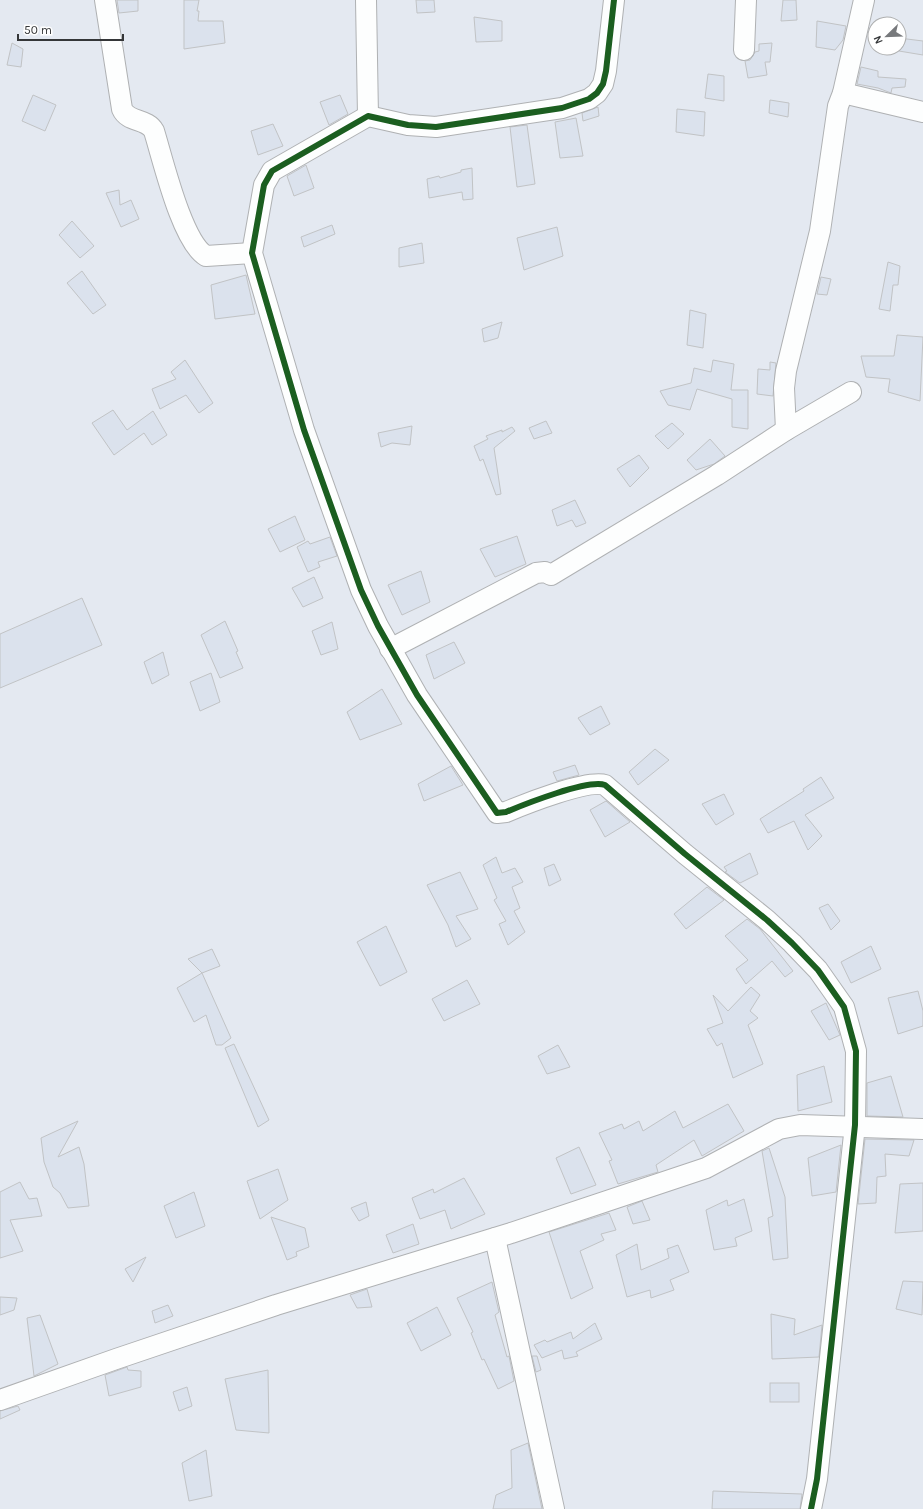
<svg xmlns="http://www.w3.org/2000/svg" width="923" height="1509" font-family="Karla,sans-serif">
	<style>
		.built { fill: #e4e9f1; fill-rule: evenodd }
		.building { fill: #dbe2ed; stroke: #c1c3c5 }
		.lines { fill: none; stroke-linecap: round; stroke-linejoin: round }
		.minor-casing { stroke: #afb1b3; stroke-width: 22 }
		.minor { stroke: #fdfefe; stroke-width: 20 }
		.cycleway-casing { stroke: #fff; stroke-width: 8 }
		.cycleway { stroke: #1b5e20; stroke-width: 6 }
	</style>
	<rect width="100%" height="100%" fill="#f3f6f9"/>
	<path class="built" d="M0 0H923V1509H0ZM875 24H899V48H875Z"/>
	<g class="building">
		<polygon points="117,0 138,0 138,11 119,13"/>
		<polygon points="184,0 199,0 197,11 199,11 198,21 223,21 225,43 184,49"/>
		<polygon points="416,0 434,0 435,12 417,13"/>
		<polygon points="783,0 796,0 797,20 781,21"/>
		<polygon points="474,17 502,21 502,41 476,42"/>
		<polygon points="817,21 846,26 843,40 835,50 816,47"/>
		<polygon points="899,38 923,41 923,55 899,51"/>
		<polygon points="12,43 23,49 21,67 7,65"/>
		<polygon points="772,43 770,62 765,62 767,75 748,78 745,61 750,60 755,52 759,51 759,44"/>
		<polygon points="861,67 878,71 878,77 906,79 905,87 892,88 891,93 878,88 857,84"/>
		<polygon points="708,74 724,76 724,101 705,98"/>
		<polygon points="33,95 56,105 45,131 22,121"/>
		<polygon points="340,95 348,114 329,125 320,102"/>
		<polygon points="770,100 789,103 788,117 769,113"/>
		<polygon points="598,107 599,116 583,121 582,113"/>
		<polygon points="677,109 705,112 704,136 676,132"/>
		<polygon points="576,118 583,156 560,158 555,122"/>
		<polygon points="273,124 283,146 258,155 251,131"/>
		<polygon points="527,125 535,184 517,187 510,127"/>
		<polygon points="306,165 314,188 294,196 287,176"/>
		<polygon points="472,168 473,199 463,200 462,192 429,198 427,179 439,176 440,178 461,172 461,170"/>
		<polygon points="119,190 120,205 131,200 139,219 121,227 106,193"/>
		<polygon points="72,221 94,246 80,258 59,235"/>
		<polygon points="332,225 335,234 304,247 301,237"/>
		<polygon points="557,227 563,256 524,270 517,238"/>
		<polygon points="422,243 424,263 399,267 399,248"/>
		<polygon points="888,262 900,266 898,285 893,285 890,311 879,309"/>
		<polygon points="82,271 106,305 93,314 67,283"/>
		<polygon points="246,275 255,314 215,319 211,285"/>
		<polygon points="821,277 831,279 827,295 817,294"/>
		<polygon points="690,310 706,314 703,348 687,345"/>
		<polygon points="502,322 498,338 484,342 482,329"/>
		<polygon points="897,335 923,337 920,401 888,392 890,379 866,377 861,356 894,356"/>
		<polygon points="185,360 213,403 199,413 186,395 160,409 152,389 176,379 171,372"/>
		<polygon points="713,360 734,364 731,390 748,390 748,429 732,427 732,399 697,389 690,410 668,405 660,391 691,383 694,368 711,372"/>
		<polygon points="770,362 776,363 773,396 757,394 758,369 770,370"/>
		<polygon points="113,410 127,430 153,411 167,435 152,445 144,433 114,455 92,423"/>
		<polygon points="546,421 552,433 534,439 529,428"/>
		<polygon points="672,423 684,434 668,449 655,436"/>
		<polygon points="412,426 410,445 392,443 381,447 378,433"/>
		<polygon points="512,427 515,431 494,448 501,494 496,495 483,459 480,461 474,446 488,439 486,436 502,430 502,432"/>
		<polygon points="710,439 725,456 714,464 696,470 687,460"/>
		<polygon points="639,455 649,468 630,487 617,469"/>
		<polygon points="575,500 586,523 576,527 572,520 557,526 552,510"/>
		<polygon points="295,516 305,540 280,552 268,529"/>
		<polygon points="517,536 526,564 495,577 480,549"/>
		<polygon points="330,537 337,556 318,562 320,567 308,572 297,547 308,541 310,544"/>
		<polygon points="421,571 430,602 402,615 388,585"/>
		<polygon points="314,577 323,598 303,607 292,588"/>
		<polygon points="82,598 102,645 0,688 0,634"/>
		<polygon points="225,621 238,651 236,652 243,668 220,678 201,635"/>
		<polygon points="332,622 338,649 321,655 312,631"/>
		<polygon points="454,642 465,663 434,679 426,655"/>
		<polygon points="163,652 169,675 152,684 144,662"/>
		<polygon points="211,673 220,702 200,711 190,682"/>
		<polygon points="382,689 402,724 360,740 347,712"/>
		<polygon points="601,706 610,724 590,735 578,718"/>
		<polygon points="655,749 669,760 638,785 629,772"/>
		<polygon points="575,765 579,775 557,781 553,772"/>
		<polygon points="451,766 463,785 424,801 418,784"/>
		<polygon points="821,777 834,798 805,815 822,836 808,850 794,821 768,833 760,819 804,791 803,789"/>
		<polygon points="724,794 734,814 716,825 702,804"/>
		<polygon points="606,801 630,822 605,837 590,810"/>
		<polygon points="750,853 758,874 740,883 725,872 727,871 724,867"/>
		<polygon points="496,857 502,873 515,868 523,882 512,887 520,908 514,911 525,932 508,945 499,924 506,921 494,900 497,898 483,865"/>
		<polygon points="554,864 561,880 549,886 544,868"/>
		<polygon points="460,872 478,909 456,916 471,939 456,947 448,925 427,885"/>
		<polygon points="707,887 724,900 686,929 674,914"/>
		<polygon points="828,904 840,921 831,930 819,908"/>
		<polygon points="747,919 760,929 793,971 785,977 772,961 746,984 736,969 748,960 725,936"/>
		<polygon points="386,926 407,972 380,986 357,942"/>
		<polygon points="871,946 881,969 851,983 841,962"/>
		<polygon points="212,949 220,966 202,973 188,959"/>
		<polygon points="202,973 231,1038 222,1045 216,1045 206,1015 194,1022 177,988"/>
		<polygon points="467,980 480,1004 444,1021 432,999"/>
		<polygon points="751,987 760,995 750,1011 758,1018 748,1025 763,1064 733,1078 722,1043 717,1046 707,1029 723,1023 713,995 728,1011"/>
		<polygon points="918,991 923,1011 923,1026 898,1034 888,998"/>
		<polygon points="826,1003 840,1035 829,1040 811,1011"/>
		<polygon points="234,1044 269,1120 258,1127 225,1048"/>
		<polygon points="558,1045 570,1067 547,1074 538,1056"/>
		<polygon points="824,1066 832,1102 798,1111 797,1075"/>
		<polygon points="891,1076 903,1117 867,1116 867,1083"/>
		<polygon points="728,1104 744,1131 702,1156 694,1140 656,1165 658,1172 618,1184 609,1161 612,1160 599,1133 622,1124 624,1129 639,1121 643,1131 675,1111 683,1128"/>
		<polygon points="78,1121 58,1157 79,1147 84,1164 89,1206 68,1208 60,1193 53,1187 44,1162 41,1138"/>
		<polygon points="865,1139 914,1140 909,1156 885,1154 886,1176 877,1177 876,1203 858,1204"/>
		<polygon points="841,1145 836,1192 812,1196 808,1158"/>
		<polygon points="579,1147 596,1185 571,1194 556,1158"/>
		<polygon points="769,1148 785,1197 788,1258 773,1260 768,1218 773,1216 762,1151"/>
		<polygon points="278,1169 288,1200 260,1219 247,1181"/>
		<polygon points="464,1178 485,1214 451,1229 445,1210 420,1219 412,1198 433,1189 434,1193"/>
		<polygon points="20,1182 29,1199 37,1198 42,1216 10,1220 23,1251 0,1258 0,1192"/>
		<polygon points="923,1183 923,1231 895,1233 900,1184"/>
		<polygon points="194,1192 205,1226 176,1238 164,1206"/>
		<polygon points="744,1199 752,1231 735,1238 737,1246 714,1250 706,1210 727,1200 728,1206"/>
		<polygon points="642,1201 650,1220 633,1224 627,1207"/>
		<polygon points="366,1202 369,1216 359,1221 351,1208"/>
		<polygon points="609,1213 616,1230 601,1234 604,1240 580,1251 593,1288 571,1299 549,1232"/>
		<polygon points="271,1217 305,1228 309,1247 296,1252 297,1256 287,1260"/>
		<polygon points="413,1224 419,1244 393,1253 386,1235"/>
		<polygon points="637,1244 641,1270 669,1258 667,1249 678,1245 689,1272 670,1280 674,1290 651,1298 650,1290 627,1297 616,1255"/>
		<polygon points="146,1257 133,1282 125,1269"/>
		<polygon points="903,1281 923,1282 922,1315 896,1309"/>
		<polygon points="492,1282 499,1312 495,1315 507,1357 509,1356 514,1381 498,1389 484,1359 482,1360 471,1333 473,1332 457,1298"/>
		<polygon points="367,1289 372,1307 357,1308 350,1295"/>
		<polygon points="0,1297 17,1298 14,1310 0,1315"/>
		<polygon points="168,1305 173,1316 155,1323 152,1311"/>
		<polygon points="437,1307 451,1335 421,1351 407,1323"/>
		<polygon points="771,1314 795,1319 794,1335 822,1325 819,1357 772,1359"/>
		<polygon points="40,1315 58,1364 34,1376 27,1318"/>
		<polygon points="595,1323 602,1339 576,1352 578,1356 564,1359 562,1350 542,1358 534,1345 545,1340 547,1342 571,1332 573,1339"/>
		<polygon points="532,1356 537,1356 541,1370 536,1372"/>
		<polygon points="127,1367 128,1370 141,1371 141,1387 109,1396 105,1375"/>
		<polygon points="268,1370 269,1433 236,1430 225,1379"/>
		<rect x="770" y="1383" width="29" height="19"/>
		<polygon points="187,1387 192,1406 179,1411 173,1392"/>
		<polygon points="18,1406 20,1410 0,1419 0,1411"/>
		<polygon points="528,1443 542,1509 493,1509 496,1495 512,1488 511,1450"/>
		<polygon points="206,1450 212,1496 189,1501 182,1463"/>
		<polygon points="713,1491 802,1494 800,1509 712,1509"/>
	</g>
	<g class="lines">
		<defs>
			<g id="minor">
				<path d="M105 0 122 109C128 123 147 118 154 131 163 160 182 242 206 256L252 253"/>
				<polyline points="366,0 368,116"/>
				<path d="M614 0 606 71 603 84 597 93 589 99 562 108 436 127 408 125 368 116 272 171 264 185 252 253 304 430 361 590 378 626 417 695 497 813 506 812C525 804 588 779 605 785L685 854 767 920 792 943 818 970 844 1007 856 1051 855 1125 817 1479 811 1509"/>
				<polyline points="744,50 746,0"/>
				<polyline points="843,93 923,112"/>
				<polyline points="786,430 784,388 786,371 820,231 838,106 843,93 864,0"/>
				<polyline points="390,649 536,573 545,572 551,575 717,475 786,430 851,392"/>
				<polyline points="495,1238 554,1509"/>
				<polyline points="0,1400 116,1359 276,1305 511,1233 706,1168 779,1129 800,1125 923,1129"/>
			</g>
		</defs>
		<use href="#minor" class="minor-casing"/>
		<use href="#minor" class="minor"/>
		<defs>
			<path id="cycleway" d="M614 0 606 71 603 84 597 93 589 99 562 108 436 127 408 125 368 116 272 171 264 185 252 253 304 430 361 590 378 626 417 695 497 813 506 812C525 804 588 779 605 785L685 854 767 920 792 943 818 970 844 1007 856 1051 855 1125 817 1479 811 1509"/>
		</defs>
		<use href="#cycleway" class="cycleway-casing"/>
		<use href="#cycleway" class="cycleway"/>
	</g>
	<g transform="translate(887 36) rotate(247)"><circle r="19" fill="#ffffff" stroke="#aeafaf"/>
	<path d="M0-3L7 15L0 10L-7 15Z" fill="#77797c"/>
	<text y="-6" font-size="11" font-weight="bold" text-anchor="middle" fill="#343638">N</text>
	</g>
	<path d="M18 34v6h105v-6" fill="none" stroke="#343638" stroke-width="2"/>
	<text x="24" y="34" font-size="12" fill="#343638" stroke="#ffffff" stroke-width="3" paint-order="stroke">50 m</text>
</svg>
